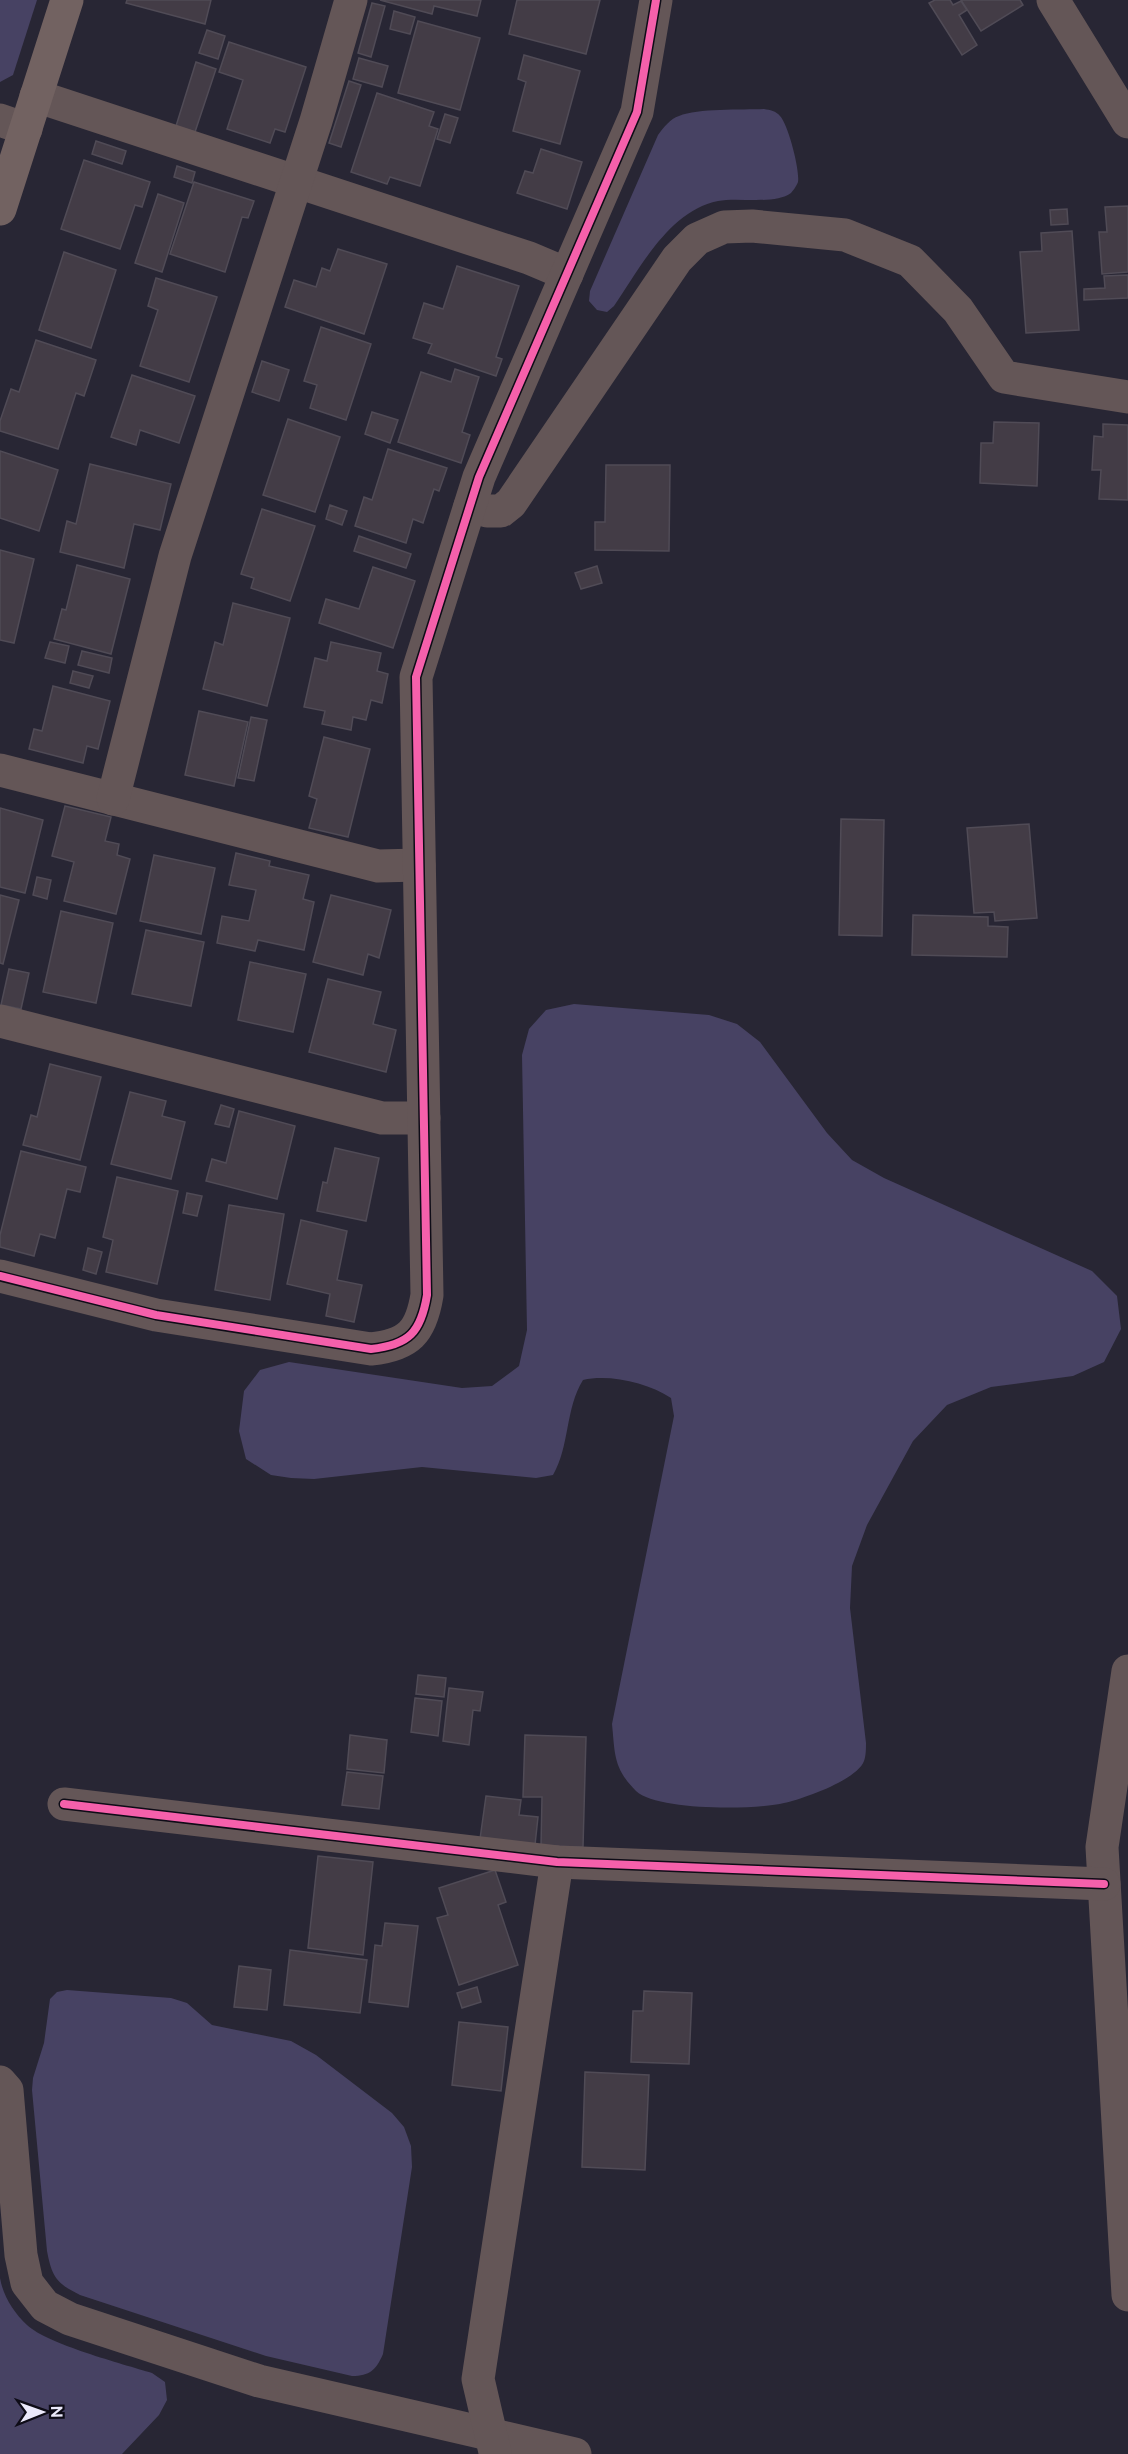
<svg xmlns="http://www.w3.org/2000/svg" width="1128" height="2454" font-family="Raleway,sans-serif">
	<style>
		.green { fill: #474263 }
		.building { fill: #433c46; stroke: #504b56; stroke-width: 1.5 }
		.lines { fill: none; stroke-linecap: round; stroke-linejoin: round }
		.street { stroke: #645657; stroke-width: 33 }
		.secondary { stroke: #726261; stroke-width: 33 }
		.cycleway-casing { stroke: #0e0c17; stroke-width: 11 }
		.cycleway { stroke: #f560ab; stroke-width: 8 }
	</style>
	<rect width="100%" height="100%" fill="#282634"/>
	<g class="green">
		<polygon points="0,0 37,0 13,75 0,82"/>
		<path d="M764 109C770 110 776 111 780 116 788 124 800 170 798 182 797 185 793 191 791 193 775 205 738 197 718 201 669 211 640 268 614 306L607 312 597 310 589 301 590 291 658 135C664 127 670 119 679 116 698 108 741 110 764 109Z"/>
		<path d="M574 1004 709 1015 737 1024 760 1042 827 1133 852 1160 884 1178 1092 1271 1117 1296 1121 1329 1104 1362 1073 1376 991 1387 947 1405 913 1441 867 1525 852 1566 850 1608 866 1743C866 1748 866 1756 864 1761 857 1780 803 1799 784 1803 756 1810 657 1811 636 1791 613 1768 615 1753 612 1724L674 1416 671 1398C648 1383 610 1374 583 1380 565 1409 570 1446 553 1475L536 1478 422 1467 314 1479 291 1478 271 1475 246 1459 239 1431 244 1391 260 1370 289 1362 462 1388 492 1386 519 1366 527 1330 522 1055 529 1029 546 1010Z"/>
		<path d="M67 1990 171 1998 187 2003 212 2025 291 2041 316 2055 392 2113 404 2127 411 2146 412 2167 383 2354C376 2370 370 2376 352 2376L266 2356 80 2295C56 2283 52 2277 47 2251L32 2090 33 2078 44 2043 50 1999 57 1992Z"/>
		<path d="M0 2278C3 2296 14 2313 27 2325 47 2344 123 2364 152 2373L165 2382 167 2400 159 2415 122 2454H0Z"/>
	</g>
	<g class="building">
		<polygon points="127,0 211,0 205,24 126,3"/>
		<polygon points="380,0 481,0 477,16 434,6 432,14"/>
		<polygon points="517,0 600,0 586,54 509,34"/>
		<polygon points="935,0 950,0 953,5 961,1 967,10 959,15 977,45 962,55 929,3"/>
		<polygon points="961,0 1020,0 1023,5 981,31"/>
		<polygon points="372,3 385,6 371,57 358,53"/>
		<polygon points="394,11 415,17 410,34 390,29"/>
		<polygon points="418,21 480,38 460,110 398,93"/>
		<polygon points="207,30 225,36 218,59 199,53"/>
		<polygon points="229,42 306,67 285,132 275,129 270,143 227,129 243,80 219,72"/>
		<polygon points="524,55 580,71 560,144 513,131 526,82 518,79"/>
		<polygon points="359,58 388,66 382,87 353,79"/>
		<polygon points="196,62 216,69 195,132 176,126"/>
		<polygon points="349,81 361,85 341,147 329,143"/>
		<polygon points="377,93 434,112 429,126 438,129 420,186 390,177 387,184 351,172"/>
		<polygon points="445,114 458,118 450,143 437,139"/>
		<polygon points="96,141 126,151 122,164 92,154"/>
		<polygon points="541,149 582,162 567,209 517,193 525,171 533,173"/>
		<polygon points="84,160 150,182 142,207 135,205 120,249 61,229"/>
		<polygon points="177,166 195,172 192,183 174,177"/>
		<polygon points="194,182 254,201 248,218 242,217 225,272 170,254"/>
		<polygon points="158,194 184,203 162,272 135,263"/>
		<polygon points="1128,206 1128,272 1102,274 1099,232 1107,232 1105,207"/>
		<polygon points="1067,209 1068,224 1051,225 1050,210"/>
		<polygon points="1072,231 1079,330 1026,333 1020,252 1042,251 1041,233"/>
		<polygon points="338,249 387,264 364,334 285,307 294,280 316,287 322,268 330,271"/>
		<polygon points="64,252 116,270 91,348 39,330"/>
		<polygon points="457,266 519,286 496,357 502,359 496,376 428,353 432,344 413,338 424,303 443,309"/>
		<polygon points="1128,275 1128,298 1084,300 1084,289 1105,288 1104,276"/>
		<polygon points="156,278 217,297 189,382 140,366 158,310 148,306"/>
		<polygon points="321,327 371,344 346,420 310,408 317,385 304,381"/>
		<polygon points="36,340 96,360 84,396 76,393 58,449 0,431 0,421 11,389 19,392"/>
		<polygon points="262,361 289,370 279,401 252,392"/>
		<polygon points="455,369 479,377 462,432 470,435 461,463 398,442 421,372 451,382"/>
		<polygon points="132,375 195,396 179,443 140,430 136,445 111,437"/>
		<polygon points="372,412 398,420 390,443 365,434"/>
		<polygon points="288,419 340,437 315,512 263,495"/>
		<polygon points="994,422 1039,423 1037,486 980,483 981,443 993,443"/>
		<polygon points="1103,424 1128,425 1128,500 1099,499 1101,470 1092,470 1094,436 1103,437"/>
		<polygon points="388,449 447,468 439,491 434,489 423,523 413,519 406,543 355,526 364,497 372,500"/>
		<polygon points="0,451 58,470 39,531 0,518"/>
		<polygon points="90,464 171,484 160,530 134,524 124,568 60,552 67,521 76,524"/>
		<polygon points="606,465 670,465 669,551 595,550 595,522 605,522"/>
		<polygon points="330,505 347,511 342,525 326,519"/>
		<polygon points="262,509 315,526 290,601 251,588 254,578 241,574"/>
		<polygon points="359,536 411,554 406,568 354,551"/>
		<polygon points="0,550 34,559 14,643 0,640"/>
		<polygon points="77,565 130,579 111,654 54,639 62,609 66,610"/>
		<polygon points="597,566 602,583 581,589 575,573"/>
		<polygon points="373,567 415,581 393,648 319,623 326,599 359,609"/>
		<polygon points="233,603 290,618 267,706 203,689 215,642 223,645"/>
		<polygon points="50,642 69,646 65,663 45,658"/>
		<polygon points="331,642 381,653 377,671 388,674 382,703 371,700 366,720 353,717 351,730 322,724 325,711 304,707 315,658 327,661"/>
		<polygon points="82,651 112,658 109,673 78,665"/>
		<polygon points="73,671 93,676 89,688 70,683"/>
		<polygon points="53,686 110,701 98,749 87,746 83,763 29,749 34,729 42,731"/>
		<polygon points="199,711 248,722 234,786 185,775"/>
		<polygon points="251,717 267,720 254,781 238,778"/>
		<polygon points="324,737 370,749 348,837 309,828 317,799 309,796"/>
		<polygon points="65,806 111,817 105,841 119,844 117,855 130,859 116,914 64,901 74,862 52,856"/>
		<polygon points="0,808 43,820 25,893 0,887"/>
		<polygon points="841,819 884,820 882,936 839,935"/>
		<polygon points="1029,824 1037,918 995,921 994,912 974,913 967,828"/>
		<polygon points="236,853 270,861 269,866 309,875 303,899 314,902 304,950 258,940 255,951 217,943 222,916 249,921 256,890 229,885"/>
		<polygon points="154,855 215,868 201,934 140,921"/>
		<polygon points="37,877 51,880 47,899 33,895"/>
		<polygon points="0,895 19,900 3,964 0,963"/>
		<polygon points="331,895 391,910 379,958 368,954 363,975 313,962"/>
		<polygon points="61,911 113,923 96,1003 43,992"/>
		<polygon points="913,915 988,917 988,926 1008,927 1007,957 912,955"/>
		<polygon points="146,930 204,942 191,1006 132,994"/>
		<polygon points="250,962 306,974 293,1032 238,1020"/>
		<polygon points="9,969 29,973 21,1009 1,1005"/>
		<polygon points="328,979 381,992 373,1024 396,1030 386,1072 309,1052"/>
		<polygon points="50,1064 101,1077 80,1160 23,1145 31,1115 37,1117"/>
		<polygon points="130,1092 166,1101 162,1116 185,1122 171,1179 111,1164"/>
		<polygon points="221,1105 234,1109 229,1127 215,1124"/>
		<polygon points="239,1111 295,1126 277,1199 206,1181 212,1159 226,1163"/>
		<polygon points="335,1148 379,1158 366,1221 317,1211 323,1182 327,1183"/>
		<polygon points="21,1151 86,1167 80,1192 67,1189 55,1238 40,1234 34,1256 0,1247 0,1235"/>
		<polygon points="117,1177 178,1191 157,1284 106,1272 113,1240 103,1237"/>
		<polygon points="187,1193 202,1196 197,1216 183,1213"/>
		<polygon points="229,1205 284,1214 270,1300 215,1290"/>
		<polygon points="301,1220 347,1231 337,1280 362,1285 354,1322 326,1316 330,1294 287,1284"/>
		<polygon points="88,1248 102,1252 96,1274 83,1270"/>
		<polygon points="418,1675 446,1678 444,1697 416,1694"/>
		<polygon points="449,1688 483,1692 480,1711 473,1710 469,1745 443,1741"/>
		<polygon points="415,1698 442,1701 438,1736 411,1732"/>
		<polygon points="350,1735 387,1740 384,1773 347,1769"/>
		<polygon points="525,1735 586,1737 583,1847 541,1846 542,1797 523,1797"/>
		<polygon points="347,1772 383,1776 379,1809 342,1805"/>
		<polygon points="486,1796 521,1800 519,1815 538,1817 535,1845 480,1839"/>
		<polygon points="318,1856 373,1862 363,1955 308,1948"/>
		<polygon points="495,1870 506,1902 498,1905 518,1965 459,1985 437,1918 448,1915 439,1888"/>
		<polygon points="385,1923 418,1926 408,2007 369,2002 375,1945 382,1946"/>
		<polygon points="290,1950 367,1960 360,2013 284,2005"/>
		<polygon points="239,1966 271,1970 267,2010 234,2007"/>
		<polygon points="477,1987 481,2002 462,2008 457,1993"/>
		<polygon points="644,1991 692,1993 689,2064 631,2062 633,2011 643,2011"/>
		<polygon points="459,2022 508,2027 501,2091 452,2085"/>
		<polygon points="585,2072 649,2075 645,2170 582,2167"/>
	</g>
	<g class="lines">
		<g class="street">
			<polyline points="1053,0 1128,122"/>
			<polyline points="36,96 529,258 567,274"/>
			<polyline points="0,120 26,129"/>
			<polyline points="470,506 487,511 501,511 511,503 677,259 697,239 724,227 752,226 845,235 910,261 958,310 1004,377 1128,397"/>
			<polyline points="0,770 378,866 419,865"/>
			<polyline points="113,799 175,556 316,121 351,0"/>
			<polyline points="0,1021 382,1118 424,1118"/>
			<path d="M0 1276 156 1315 371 1349C409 1345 421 1332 427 1295L416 677 479 477 637 112 656 0"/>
			<polyline points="1128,1671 1102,1847 1128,2295"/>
			<polyline points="64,1804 557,1862 1104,1884"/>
			<polyline points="0,2082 7,2090 21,2255 27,2283 45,2306 70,2319 259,2381 575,2454"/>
			<polyline points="495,2452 478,2379 557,1862"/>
		</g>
		<polyline class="secondary" points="0,209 67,0"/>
		<defs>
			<g id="cycleway">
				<path d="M0 1276 156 1315 371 1349C409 1345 421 1332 427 1295L416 677 479 477 637 112 656 0"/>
				<polyline points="64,1804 557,1862 1104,1884"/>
			</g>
		</defs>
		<use href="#cycleway" class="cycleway-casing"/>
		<use href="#cycleway" class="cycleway"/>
	</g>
	<g transform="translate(42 2412) rotate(89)" stroke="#0e0c17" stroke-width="4.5" paint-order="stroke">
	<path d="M0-4.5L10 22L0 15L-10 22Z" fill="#ebe9fb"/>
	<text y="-9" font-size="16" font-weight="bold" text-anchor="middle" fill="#ebe9fb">N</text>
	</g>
</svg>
